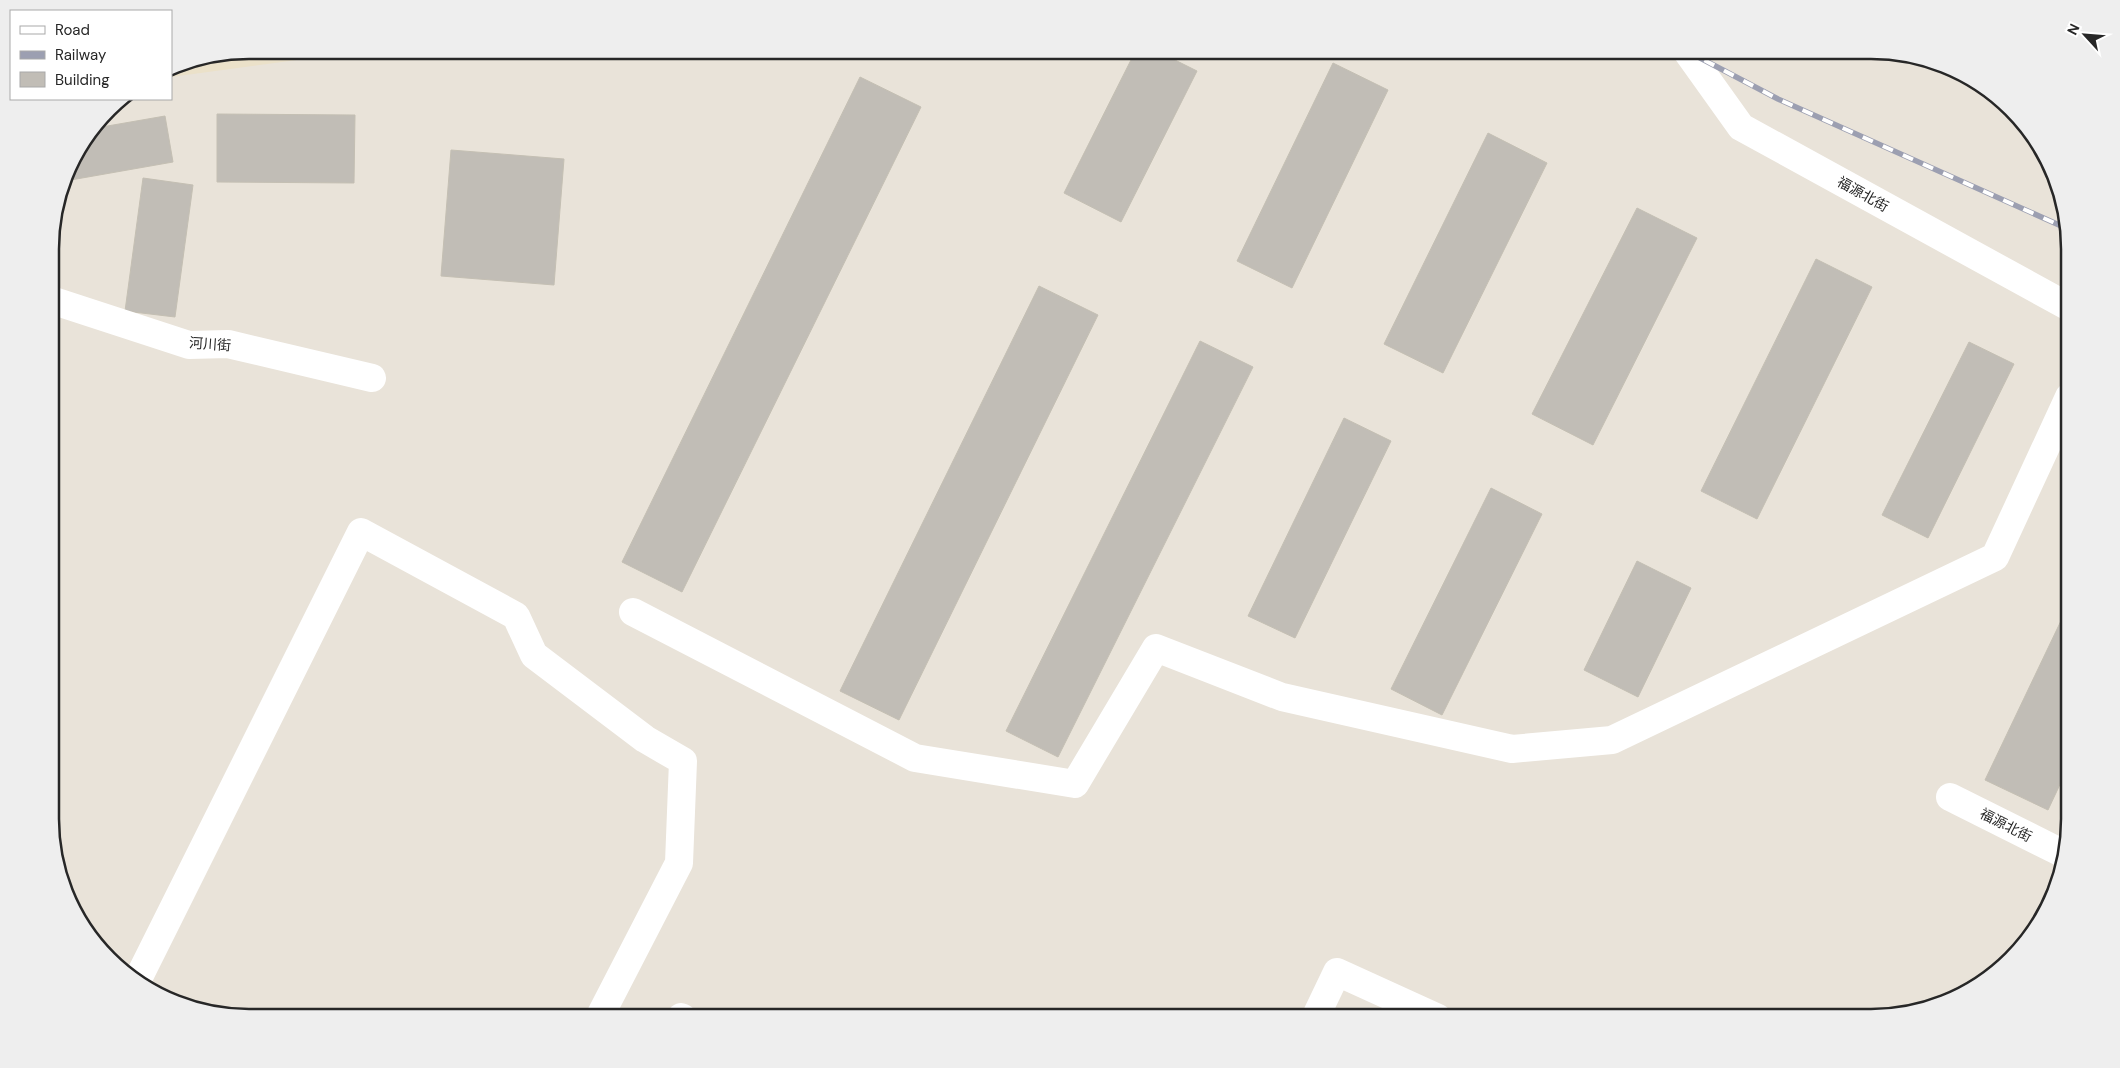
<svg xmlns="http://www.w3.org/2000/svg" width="2120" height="1068" font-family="'DM Sans','Noto Sans SC',sans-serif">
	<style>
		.education { fill: #ebe1c9 }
		.building { fill: #c1bdb6; stroke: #c4bfb3 }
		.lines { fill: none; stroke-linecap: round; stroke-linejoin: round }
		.minor { stroke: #fff; stroke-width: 28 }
		.rail-casing { stroke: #9c9fb1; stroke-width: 5.5 }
		.rail { stroke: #fff; stroke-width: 4; stroke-dasharray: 11; stroke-linecap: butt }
		.labels { text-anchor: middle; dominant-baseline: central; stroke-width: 4; stroke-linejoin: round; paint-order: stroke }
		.street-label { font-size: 14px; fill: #272727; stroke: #fff }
		.rim { fill: none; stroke: #272727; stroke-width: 2.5 }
	</style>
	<rect width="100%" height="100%" fill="#e9e3d9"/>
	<polygon class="education" points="249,50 371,50 171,77 171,66 173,65"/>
	<g class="building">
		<polygon points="1136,50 1155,50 1197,71 1121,222 1064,193"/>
		<polygon points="1333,63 1388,90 1292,288 1237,261"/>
		<polygon points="860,77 921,107 682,592 622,562"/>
		<polygon points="217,114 355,115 354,183 217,182"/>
		<polygon points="165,116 173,162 65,181 70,161 96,128"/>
		<polygon points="1488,133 1547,163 1443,373 1384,344"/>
		<polygon points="451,150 564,159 554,285 441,276"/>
		<polygon points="143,178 193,185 175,317 125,311"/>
		<polygon points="1637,208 1697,238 1593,445 1532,414"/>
		<polygon points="1816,259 1872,287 1757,519 1701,491"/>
		<polygon points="1039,286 1098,315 899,720 840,691"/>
		<polygon points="1200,341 1253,367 1058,757 1006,731"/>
		<polygon points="1969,342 2014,364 1928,538 1882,515"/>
		<polygon points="1344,418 1391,441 1295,638 1248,616"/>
		<polygon points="1491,488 1542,514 1442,715 1391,689"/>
		<polygon points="1637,561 1691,588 1638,697 1584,670"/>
		<polygon points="2069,604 2070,763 2048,810 1985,780"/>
	</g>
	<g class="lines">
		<g class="minor">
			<polyline points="1686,50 1741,127 2069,307"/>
			<polyline points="51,300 189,345 228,344 372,378"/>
			<polyline points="633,612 915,758 1075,784 1156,648 1282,697 1512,749 1612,740 1995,557 2069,397"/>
			<polyline points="1950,797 2062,853"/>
			<polyline points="138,979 361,532 516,616 534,655 645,739 683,761 679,863 599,1018"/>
			<polyline points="681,1017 683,1018"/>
			<polyline points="1315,1018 1337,972 1438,1018"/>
		</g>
		<defs>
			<polyline id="rail" points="1685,50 1778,99 2068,229"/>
		</defs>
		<use href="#rail" class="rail-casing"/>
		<use href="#rail" class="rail"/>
	</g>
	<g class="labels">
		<g class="street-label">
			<text transform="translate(1863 194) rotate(29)">福源北街</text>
			<text transform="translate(210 344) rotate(4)">河川街</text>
			<text transform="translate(2006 825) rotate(27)">福源北街</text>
		</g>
	</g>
	<path d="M0 0H2120V1068H0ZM249 59H1871A190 190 0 0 1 2061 249V819A190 190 0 0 1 1871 1009H249A190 190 0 0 1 59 819V249A190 190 0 0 1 249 59Z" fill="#eee" fill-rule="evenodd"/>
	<path class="rim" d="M249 59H1871A190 190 0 0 1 2061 249V819A190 190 0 0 1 1871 1009H249A190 190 0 0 1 59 819V249A190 190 0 0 1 249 59Z"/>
	<rect x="10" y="10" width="162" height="90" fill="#ffffff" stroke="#a9a9a9"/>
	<rect x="20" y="26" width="25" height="8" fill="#ffffff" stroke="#a9a9a9"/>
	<text x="55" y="35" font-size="15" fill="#272727">Road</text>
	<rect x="20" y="51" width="25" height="8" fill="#9c9fb1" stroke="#a9a9a9"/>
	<text x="55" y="60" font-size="15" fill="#272727">Railway</text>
	<rect x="20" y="72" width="25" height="15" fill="#c1bdb6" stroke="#a9a9a9"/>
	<text x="55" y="85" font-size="15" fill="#272727">Building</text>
	<g transform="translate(2085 35) rotate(296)" stroke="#ffffff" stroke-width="4" paint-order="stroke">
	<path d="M0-4L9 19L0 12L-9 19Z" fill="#272727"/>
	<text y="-8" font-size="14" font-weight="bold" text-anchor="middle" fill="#272727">N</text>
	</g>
</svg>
